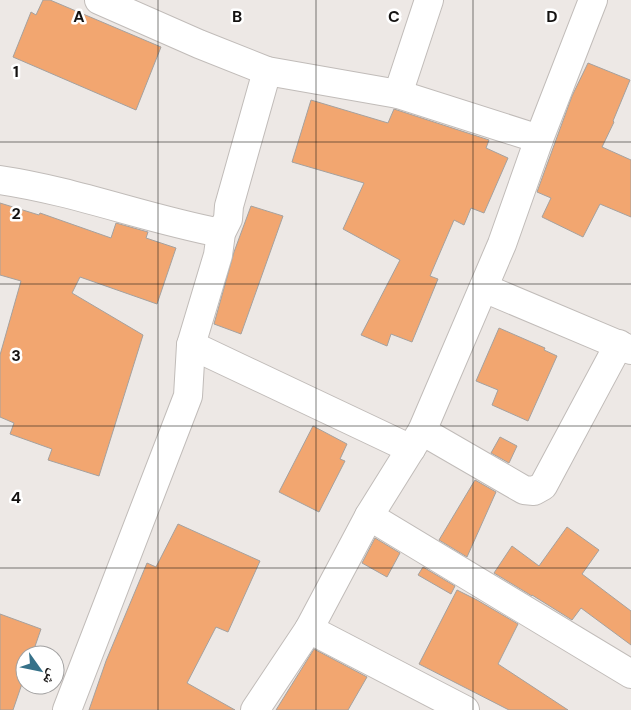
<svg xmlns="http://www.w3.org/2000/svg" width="631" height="710" font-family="'DM Sans','Noto Naskh Arabic',sans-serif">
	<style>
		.building { fill: #f2a670; stroke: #a5a19e }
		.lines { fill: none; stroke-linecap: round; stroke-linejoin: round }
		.minor-casing { stroke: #c1bcb9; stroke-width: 30 }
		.minor { stroke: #fff; stroke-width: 28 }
		.grid { fill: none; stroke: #141211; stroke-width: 1; stroke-opacity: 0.55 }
		.grid-label { font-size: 16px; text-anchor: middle; font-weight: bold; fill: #141211; stroke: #fff; stroke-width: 5; stroke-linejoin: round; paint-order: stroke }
	</style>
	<rect width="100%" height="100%" fill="#ede8e5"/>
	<g class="building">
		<polygon points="43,0 50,0 161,47 136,110 13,57 31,12 36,15"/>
		<polygon points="588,63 630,80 613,121 614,122 602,147 631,160 631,217 600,204 583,237 542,217 551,198 537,192 572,96"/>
		<polygon points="311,100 388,123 394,109 489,140 486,148 508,158 484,213 471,208 464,225 454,220 430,276 438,279 412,342 391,334 387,346 361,335 400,260 343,229 364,183 292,162"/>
		<polygon points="0,203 39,215 40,213 111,238 116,223 148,232 146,238 176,248 157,304 80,277 72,293 143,335 99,476 48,460 52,449 10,434 14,423 0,417 0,355 21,281 0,275"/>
		<polygon points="251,206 283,216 241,334 214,324 234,252"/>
		<polygon points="499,328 545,348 544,350 557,356 528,421 492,405 498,390 476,381"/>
		<polygon points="313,426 347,444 340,459 345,461 319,512 279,492"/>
		<polygon points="500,437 517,446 509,463 491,453"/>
		<polygon points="475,480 496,492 467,557 439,540"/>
		<polygon points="178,524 260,561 228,632 216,627 187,683 235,710 89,710 106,661 147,563 156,567"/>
		<polygon points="567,527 599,550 582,574 631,611 631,645 581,608 572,620 532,595 532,596 494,573 512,546 539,566"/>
		<polygon points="375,538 400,553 387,577 362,563"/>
		<polygon points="423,567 455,586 451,594 418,575"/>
		<polygon points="457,590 477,600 518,624 498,664 568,710 509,710 419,664"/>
		<polygon points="0,614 41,629 32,655 25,655 25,675 13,710 0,710"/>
		<polygon points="314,649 367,677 348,710 276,710"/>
	</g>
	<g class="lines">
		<defs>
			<g id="minor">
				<polyline points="99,0 199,44 267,71 398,94 539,139"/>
				<polyline points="398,94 429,0"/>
				<path d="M0 180C75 191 147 219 221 233"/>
				<polyline points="484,288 631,350"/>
				<polyline points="191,345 411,449"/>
				<polyline points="422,431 524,490 534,491 543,486 619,344"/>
				<polyline points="369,516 631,674"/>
				<polyline points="309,629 465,710"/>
				<polyline points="67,710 188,396 191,345 218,255 221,233 228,219 229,206 267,71"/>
				<polyline points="255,710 309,629 369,516 422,431 502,244 539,139 593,0"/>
			</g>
		</defs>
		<use href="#minor" class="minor-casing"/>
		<use href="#minor" class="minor"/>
	</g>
	<path class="grid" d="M158 0V710M316 0V710M473 0V710M0 142H631M0 284H631M0 426H631M0 568H631"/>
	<g class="grid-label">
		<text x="79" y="22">A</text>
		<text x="237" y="22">B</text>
		<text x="394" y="22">C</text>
		<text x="552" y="22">D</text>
		<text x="16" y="77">1</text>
		<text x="16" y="219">2</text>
		<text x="16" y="361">3</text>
		<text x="16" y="503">4</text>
	</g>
	<g transform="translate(40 670) rotate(123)"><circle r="24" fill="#ffffff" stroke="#a1a0a0"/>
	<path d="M0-4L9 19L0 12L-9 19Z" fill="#367189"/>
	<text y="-8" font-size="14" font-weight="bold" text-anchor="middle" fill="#141211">ش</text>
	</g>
</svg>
